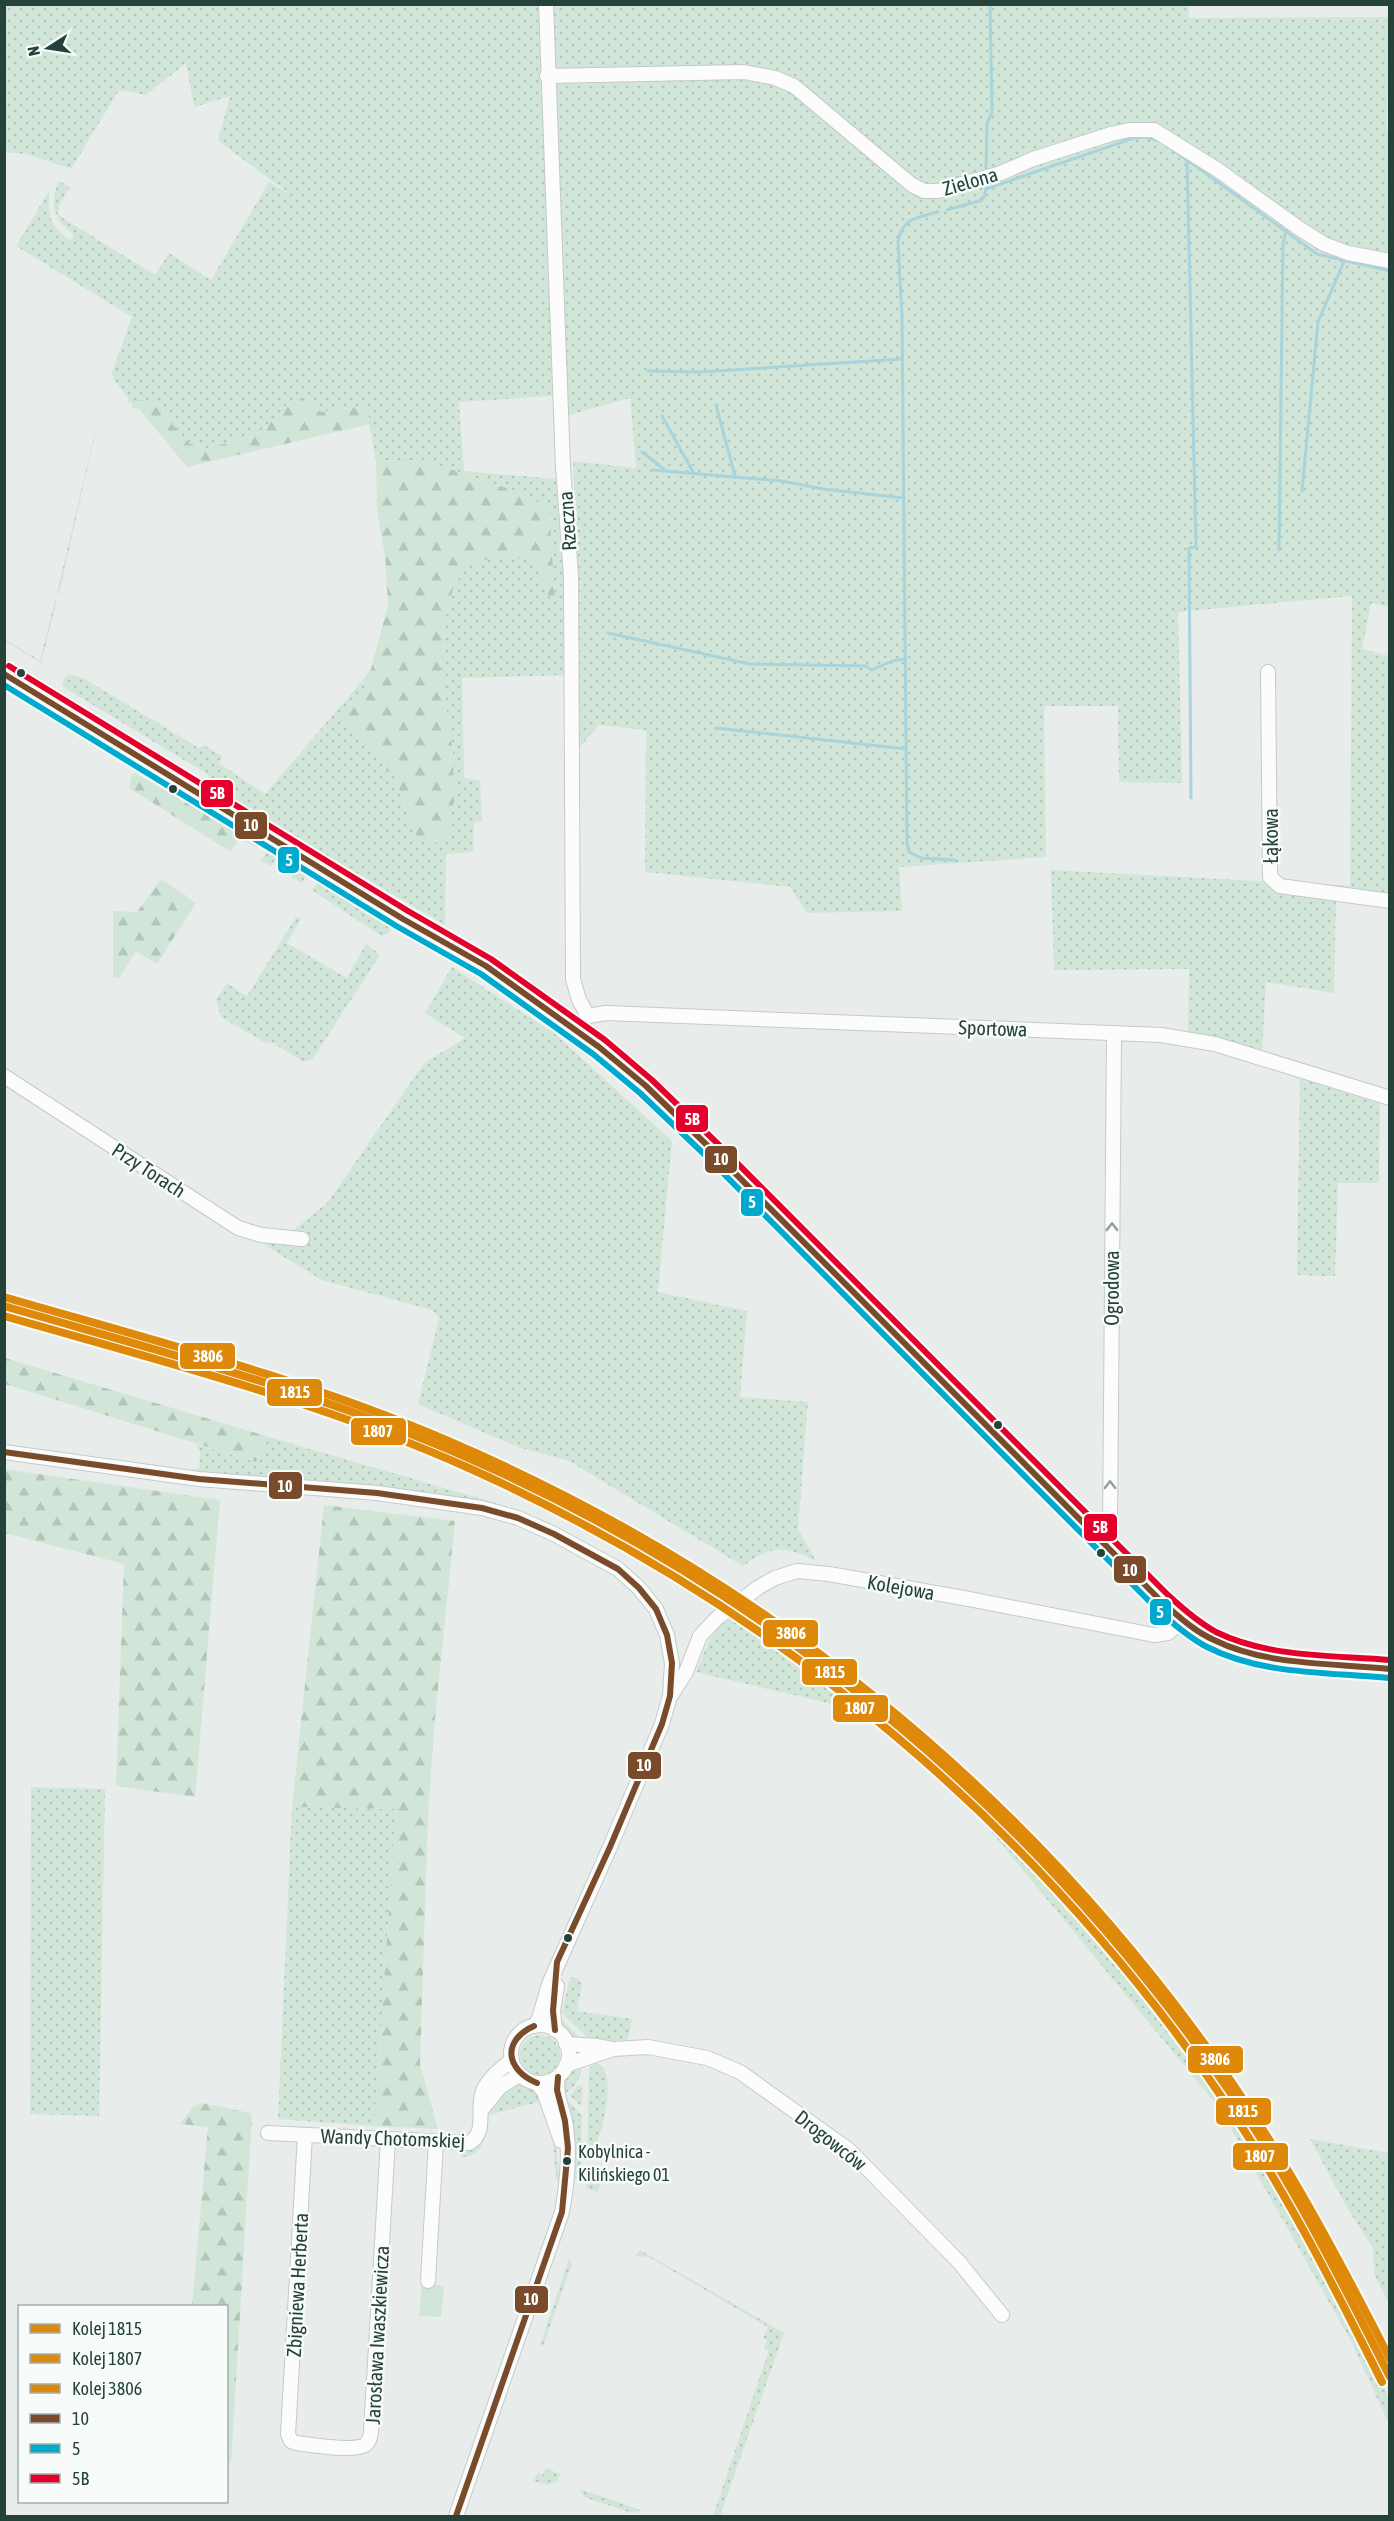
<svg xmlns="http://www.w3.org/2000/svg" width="1394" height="2521" font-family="'Asap Condensed',sans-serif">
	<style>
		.grass { fill: url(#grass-dots) }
		.forest { fill: url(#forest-firs) }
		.park { fill: #d1e6d8 }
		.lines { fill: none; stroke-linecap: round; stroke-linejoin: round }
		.stream { stroke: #a9d4db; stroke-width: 3 }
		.minor-casing { stroke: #c5cac8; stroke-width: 16 }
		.major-casing { stroke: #c3ccc9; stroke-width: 21 }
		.minor { stroke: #fcfcfc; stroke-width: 14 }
		.major { stroke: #cfd7d5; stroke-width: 18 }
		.bus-1-casing { stroke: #f7fbf9; stroke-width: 10 }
		.bus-2-casing { stroke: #f7fbf9; stroke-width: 10 }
		.bus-3-casing { stroke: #f7fbf9; stroke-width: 10 }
		.bus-1 { stroke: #7a4b2a; stroke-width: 6 }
		.bus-2 { stroke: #00a9ce; stroke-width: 6 }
		.bus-3 { stroke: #e4002b; stroke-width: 6 }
		.rail-1-casing { stroke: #f7fbf9; stroke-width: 12 }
		.rail-2-casing { stroke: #f7fbf9; stroke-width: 12 }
		.rail-3-casing { stroke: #f7fbf9; stroke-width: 12 }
		.rail-1 { stroke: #de8909; stroke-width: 8 }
		.rail-2 { stroke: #de8909; stroke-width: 8 }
		.rail-3 { stroke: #de8909; stroke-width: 8 }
		.oneway { stroke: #909f9b }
		.bus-dot { fill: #24423a; stroke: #f7fbf9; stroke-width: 2 }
		.labels { text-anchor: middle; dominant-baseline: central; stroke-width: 5; stroke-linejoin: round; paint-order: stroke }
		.bus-label { font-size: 18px; fill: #24423a; stroke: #f7fbf9; text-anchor: start }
		.street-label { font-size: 20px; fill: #24423a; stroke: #f7fbf9 }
		.line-badge { stroke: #f7fbf9; stroke-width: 2 }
		.badge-label { font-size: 16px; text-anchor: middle; font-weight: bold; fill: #fff }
	</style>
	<defs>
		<pattern id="grass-dots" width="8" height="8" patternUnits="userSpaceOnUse" patternTransform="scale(1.5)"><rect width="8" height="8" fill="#d1e6d8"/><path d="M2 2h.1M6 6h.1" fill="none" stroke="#b3c6ba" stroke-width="1.8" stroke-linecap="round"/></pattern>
		<pattern id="forest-firs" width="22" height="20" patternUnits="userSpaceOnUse" patternTransform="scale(1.5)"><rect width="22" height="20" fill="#d1e6d8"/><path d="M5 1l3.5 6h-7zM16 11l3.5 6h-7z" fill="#b3c6ba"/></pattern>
	</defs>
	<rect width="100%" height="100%" fill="#e8edeb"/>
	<g class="grass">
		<path d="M1188 4 1189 18 1389 17 1387 130H1390V607L1371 603 1362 649 1389 656V907L1336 900 1334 993 1266 982 1262 1051 1221 1038 1188 1032 1189 969 1054 970 1051 870 1350 886 1352 596 1178 612 1182 783 1119 782 1118 706H1044L1046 857 899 867 902 911 807 913 790 887 645 872 646 730 599 725 579 748 577 571 573 461 636 468 630 398 569 415 566 395 459 402 464 471 556 479 564 574 567 675 462 678 464 778 480 780 482 821 474 822 473 852 446 854 445 925 232 800 204 772 65 688 62 684 65 677 69 674 85 679 199 748 204 745 222 756 219 763 265 794 362 681 371 668 367 684 338 719 395 777 417 839 454 801 453 752 440 668 446 615 454 585 469 564 500 556 525 559 538 565 548 595 555 598 549 508 521 493 423 460 376 461 366 406 321 412 309 403 294 400 263 429 251 437 207 448 190 444 153 403 131 401 126 404 129 399 114 380 112 372 132 317 16 246 49 191C49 217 48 224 70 240L74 235C54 220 48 205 59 181L70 187 58 207 60 209 57 213 63 218 155 275 169 253 211 280 269 182 293 196 218 141 230 96 194 107 186 63 146 95 119 90 71 169 27 154 5 152 4 5Z"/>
		<polygon points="105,390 59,594 57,593"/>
		<polygon points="55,600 57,600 41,663 5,641 5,639 40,661"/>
		<polygon points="62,697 199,779 211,791 61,700"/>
		<polygon points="270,848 306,869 307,873 302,883 291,877 295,871 276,859 271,866 261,860"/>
		<polygon points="320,879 390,921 392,926 388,934 381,936 312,890"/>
		<polygon points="296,917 301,919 287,943 347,978 366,944 380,955 312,1060 302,1061 271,1042 266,1043 221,1017 216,999 227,983 247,996"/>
		<path d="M452 967 554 1033 672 1141 658 1292 747 1311 740 1397 808 1402 798 1529 816 1561C784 1545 772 1545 743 1566L569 1461 518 1447 418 1404 439 1318 432 1310 322 1280 263 1244 294 1230 328 1202 424 1063 465 1038 425 1013Z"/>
		<polygon points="1300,1077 1380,1104 1379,1183 1338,1183 1335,1276 1297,1275"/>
		<polygon points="269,1437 499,1504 362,1486 190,1471 199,1468 200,1452 196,1444 256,1462"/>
		<path d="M733 1611C803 1656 870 1709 932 1765 1093 1910 1225 2081 1327 2272 1343 2304 1359 2336 1374 2368 1379 2379 1388 2391 1389 2402 1390 2409 1389 2417 1389 2424L1351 2341 1220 2109 970 1806 858 1710 696 1672 710 1638Z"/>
		<polygon points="31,1787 105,1789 99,2116 30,2114"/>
		<polygon points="292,1807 396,1809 374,2126 278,2119"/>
		<polygon points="570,1977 577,1978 582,1983 577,2011 632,2019 628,2040 592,2042 562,2013"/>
		<path d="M558 2016 581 2039 571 2040C563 2033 560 2027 558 2016Z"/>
		<circle cx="540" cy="2055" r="20"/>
		<path d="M593 2061C623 2067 600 2147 587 2163L589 2069 593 2065Z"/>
		<path d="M583 2062C582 2076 575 2090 562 2095 564 2078 567 2071 583 2062Z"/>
		<path d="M516 2083 533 2088 542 2101 489 2115C486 2133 484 2158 461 2157V2149L486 2119 495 2096Z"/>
		<polygon points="578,2085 583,2086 581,2106 570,2096"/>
		<polygon points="563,2102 569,2102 582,2115 580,2185 574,2176 574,2160"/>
		<polygon points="555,2136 560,2185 556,2178 553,2142"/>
		<polygon points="1310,2139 1389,2153 1389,2304 1374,2274 1373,2248 1349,2211"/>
		<polygon points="586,2165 605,2171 598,2192 586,2188"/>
		<polygon points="640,2250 784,2333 720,2516 713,2516 769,2350 764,2348 767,2340 763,2338 768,2327 649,2257 635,2256"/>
		<polygon points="569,2259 572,2264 543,2346 540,2345"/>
		<polygon points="545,2468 561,2474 557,2481 549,2485 534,2481 537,2473 543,2475"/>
		<polygon points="580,2489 641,2510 632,2513 584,2497"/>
	</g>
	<g class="forest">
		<polygon points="301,398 321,412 367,406 370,424 187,467 139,409 132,408 131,401 145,400 153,403 190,444 207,448 251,437 263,429 294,400"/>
		<polygon points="423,460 521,493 549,508 555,599 548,595 538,565 525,559 500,556 469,564 454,585 446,615 440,668 453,752 454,801 447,840 431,845 417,839 395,777 337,718 367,684 388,605 385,556 377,511 376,461"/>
		<polygon points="135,773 192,806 212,812 254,838 255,847 240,838 231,852 129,788 132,774"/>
		<polygon points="161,879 196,903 157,964 136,951 119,978 113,977 113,911 137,912"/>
		<polygon points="5,1358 269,1437 256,1462 5,1384"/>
		<polygon points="4,1469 220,1500 195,1797 116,1786 124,1564 5,1533"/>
		<polygon points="324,1505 455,1521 434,1728 428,1817 420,2064 438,2129 374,2126 396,1809 292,1807"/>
		<polygon points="202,2103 250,2113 252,2117 231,2463 226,2462 226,2306 192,2306 208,2127 180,2124 194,2106"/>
	</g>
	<polygon class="park" points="422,2283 444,2286 441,2317 419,2316"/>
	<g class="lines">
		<g class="stream">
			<polyline points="1165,144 1317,254 1390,271"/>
			<polyline points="1187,160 1196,547 1189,548 1191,798"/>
			<polyline points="986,171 987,124 992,112 990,4"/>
			<polyline points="986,189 1134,138 1145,137 1159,141"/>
			<polyline points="947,210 979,201 984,197 987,185"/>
			<path d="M938 212C917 218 903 217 898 241L902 317 907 843 909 852 921 858 955 860"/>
			<polyline points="648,371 701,372 902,359"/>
			<polyline points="716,405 735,476"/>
			<polyline points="662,416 693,472"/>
			<polyline points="642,452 664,469"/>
			<polyline points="652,470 782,481 823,489 903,498"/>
			<polyline points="1302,491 1318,322 1345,259"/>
			<polyline points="1279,550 1283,244 1286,231"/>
			<polyline points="608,633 750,664 866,666 872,670 892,661 905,659"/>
			<polyline points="716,728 906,749"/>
		</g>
		<defs>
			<g id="minor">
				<polyline points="546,4 563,467 571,576 573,979 579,1000 588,1016"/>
				<polyline points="547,76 744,72 775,78 794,86 912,185 924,191 938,191 1001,173 1033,159 1111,134 1129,130 1154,130 1218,170 1300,229 1324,244 1348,253 1390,261"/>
				<polyline points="1268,672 1270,877 1280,886 1390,901"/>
				<polyline points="583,1021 588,1016 606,1013 1161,1035 1215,1044 1390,1098"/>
				<polyline points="4,1076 238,1228 261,1235 302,1239"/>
				<polyline points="4,1452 199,1479 377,1493 482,1508 518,1518 554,1534 618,1569 639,1588 656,1609 667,1635 672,1663 670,1696 662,1724 610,1847 549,1984 539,2019 534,2026"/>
				<polyline points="1103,1542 1110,1531 1114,1033"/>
				<polyline points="672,1694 686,1672 700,1636 717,1618 759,1587 775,1578 797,1571 829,1574 969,1599 1154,1635 1168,1633 1183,1620"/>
				<circle cx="540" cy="2054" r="29"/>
				<polyline points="555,2030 553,2011 557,1986"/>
				<polyline points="566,2044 598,2046 613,2049"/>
				<polyline points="566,2065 613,2049 648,2047 707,2058 740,2072 849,2150 959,2262 1002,2315"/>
				<polyline points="537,2083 544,2092 561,2141"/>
				<polyline points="482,2109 500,2087 519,2075"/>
				<path d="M268 2133 469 2143C488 2133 476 2107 483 2091 489 2077 501 2069 512 2060"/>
				<path d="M305 2135 288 2434 291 2441 296 2443C311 2445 353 2452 365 2445 370 2441 370 2437 371 2432L388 2140"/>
				<polyline points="428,2281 436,2142"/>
				<path d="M456 2516 562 2212C567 2185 570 2155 566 2127 564 2110 554 2094 558 2077"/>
			</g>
			<path id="major" d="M4 674 403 919 486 966 599 1047 646 1086 712 1150 1162 1602C1180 1618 1199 1635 1222 1644 1271 1665 1337 1663 1390 1669"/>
		</defs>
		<use href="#minor" class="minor-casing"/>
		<use href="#major" class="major-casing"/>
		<use href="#minor" class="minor"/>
		<use href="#major" class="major"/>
		<defs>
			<g id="bus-1">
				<path d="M4 674 403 919 486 966 599 1047 646 1086 712 1150 1162 1602C1178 1616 1194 1631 1214 1640 1267 1666 1332 1663 1390 1669"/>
				<polyline points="4,1452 199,1479 377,1493 482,1508 518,1518 554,1534 618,1569 639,1588 656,1609 667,1635 672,1663 670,1696 662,1724 610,1847 557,1962 553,2011 555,2030"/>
				<path d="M534 2026C501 2041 506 2070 537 2083"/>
				<polyline points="456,2516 562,2212 568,2148 565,2121 557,2090 558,2077"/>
			</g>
			<path id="bus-2" d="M4 685 398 927 481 974 593 1054 640 1093 706 1156 1156 1608C1172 1623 1188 1637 1207 1647 1262 1675 1329 1672 1389 1678"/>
			<path id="bus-3" d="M9 666 408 911 491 959 605 1040 652 1080 718 1144 1168 1595C1183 1609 1198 1622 1216 1632 1269 1658 1333 1655 1390 1660"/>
		</defs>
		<use href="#bus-1" class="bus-1-casing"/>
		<use href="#bus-2" class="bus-2-casing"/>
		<use href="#bus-3" class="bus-3-casing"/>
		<use href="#bus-1" class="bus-1"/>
		<use href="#bus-2" class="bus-2"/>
		<use href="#bus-3" class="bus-3"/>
		<defs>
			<path id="rail-1" d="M4 1306C162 1352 323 1393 473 1460 786 1599 1047 1822 1239 2105 1297 2191 1343 2285 1390 2377"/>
			<path id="rail-2" d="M4 1316C161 1361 322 1402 471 1469 781 1609 1042 1829 1232 2112 1289 2197 1336 2290 1382 2382"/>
			<path id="rail-3" d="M4 1297C152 1340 304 1379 446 1440 762 1575 1023 1787 1221 2067 1286 2159 1339 2259 1390 2359"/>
		</defs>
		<use href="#rail-1" class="rail-1-casing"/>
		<use href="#rail-2" class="rail-2-casing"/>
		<use href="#rail-3" class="rail-3-casing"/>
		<use href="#rail-1" class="rail-1"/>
		<use href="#rail-2" class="rail-2"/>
		<use href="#rail-3" class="rail-3"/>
	</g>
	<defs><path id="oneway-chevron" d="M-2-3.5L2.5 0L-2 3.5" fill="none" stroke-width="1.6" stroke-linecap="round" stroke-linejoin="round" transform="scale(1.5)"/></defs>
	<g class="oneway">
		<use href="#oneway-chevron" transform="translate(1112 1227) rotate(-90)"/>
		<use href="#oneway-chevron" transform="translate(1110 1485) rotate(-90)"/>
	</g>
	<g class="bus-dot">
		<circle cx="21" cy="673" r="5"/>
		<circle cx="173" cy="789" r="5"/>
		<circle cx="998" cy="1425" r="5"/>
		<circle cx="1101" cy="1553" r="5"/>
		<circle cx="568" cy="1938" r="5"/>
		<circle cx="567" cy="2161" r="5"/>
	</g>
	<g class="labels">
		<g class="bus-label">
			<text x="578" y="2151">Kobylnica -<tspan x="578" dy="23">Kilińskiego 01</tspan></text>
		</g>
		<g class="street-label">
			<text transform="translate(970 181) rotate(-16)">Zielona</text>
			<text transform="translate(567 521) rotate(-94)">Rzeczna</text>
			<text transform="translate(1270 836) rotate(-90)">Łąkowa</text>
			<text transform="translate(993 1028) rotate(2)">Sportowa</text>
			<text transform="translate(149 1170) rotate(33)">Przy Torach</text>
			<text transform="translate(1111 1288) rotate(-90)">Ogrodowa</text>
			<text transform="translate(901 1587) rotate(10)">Kolejowa</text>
			<text transform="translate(393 2138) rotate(2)">Wandy Chotomskiej</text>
			<text transform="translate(831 2140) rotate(38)">Drogowców</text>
			<text transform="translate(297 2285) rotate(-87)">Zbigniewa Herberta</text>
			<text transform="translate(377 2335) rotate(-87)">Jarosława Iwaszkiewicza</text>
		</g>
	</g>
	<g class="line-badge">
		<rect x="200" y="779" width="34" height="29" rx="6" fill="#e4002b"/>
		<rect x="234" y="811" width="34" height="29" rx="6" fill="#7a4b2a"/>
		<rect x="277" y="846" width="23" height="28" rx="6" fill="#00a9ce"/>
		<rect x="675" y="1104" width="34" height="29" rx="6" fill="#e4002b"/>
		<rect x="704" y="1145" width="34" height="29" rx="6" fill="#7a4b2a"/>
		<rect x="740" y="1188" width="24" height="29" rx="6" fill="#00a9ce"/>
		<rect x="179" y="1342" width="57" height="28" rx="6" fill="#de8909"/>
		<rect x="266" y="1378" width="57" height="29" rx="6" fill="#de8909"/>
		<rect x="350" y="1417" width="57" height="29" rx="6" fill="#de8909"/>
		<rect x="268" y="1471" width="35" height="29" rx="6" fill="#7a4b2a"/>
		<rect x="1083" y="1513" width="35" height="29" rx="6" fill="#e4002b"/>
		<rect x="1113" y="1555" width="34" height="29" rx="6" fill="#7a4b2a"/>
		<rect x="1149" y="1598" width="23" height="28" rx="6" fill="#00a9ce"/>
		<rect x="762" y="1619" width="57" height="29" rx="6" fill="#de8909"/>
		<rect x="801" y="1658" width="57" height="28" rx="6" fill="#de8909"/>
		<rect x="832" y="1694" width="57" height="29" rx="6" fill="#de8909"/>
		<rect x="627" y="1751" width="35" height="29" rx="6" fill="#7a4b2a"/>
		<rect x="1187" y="2045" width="57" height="29" rx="6" fill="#de8909"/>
		<rect x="1215" y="2097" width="57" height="29" rx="6" fill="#de8909"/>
		<rect x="1232" y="2142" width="57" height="29" rx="6" fill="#de8909"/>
		<rect x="514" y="2285" width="35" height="29" rx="6" fill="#7a4b2a"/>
	</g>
	<g class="badge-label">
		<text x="217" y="799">5B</text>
		<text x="251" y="831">10</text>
		<text x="289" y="866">5</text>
		<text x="692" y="1125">5B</text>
		<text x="721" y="1165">10</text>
		<text x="752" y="1208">5</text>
		<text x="208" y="1362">3806</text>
		<text x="295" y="1398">1815</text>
		<text x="378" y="1437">1807</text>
		<text x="285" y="1492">10</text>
		<text x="1100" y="1533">5B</text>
		<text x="1130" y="1576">10</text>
		<text x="1160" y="1618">5</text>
		<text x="791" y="1639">3806</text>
		<text x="830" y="1678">1815</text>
		<text x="860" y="1714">1807</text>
		<text x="644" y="1771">10</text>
		<text x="1215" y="2065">3806</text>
		<text x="1243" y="2117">1815</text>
		<text x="1260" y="2162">1807</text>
		<text x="531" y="2305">10</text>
	</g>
	<rect width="1394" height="2521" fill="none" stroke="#24423a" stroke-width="12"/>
	<rect x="18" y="2305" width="210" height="198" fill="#f7fbf9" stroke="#a3b1ad" stroke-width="1.5"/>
	<rect x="30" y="2324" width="30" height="9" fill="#de8909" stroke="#a3b1ad" stroke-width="1.5"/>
	<text x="72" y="2335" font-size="18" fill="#24423a">Kolej 1815</text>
	<rect x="30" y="2354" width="30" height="9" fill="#de8909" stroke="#a3b1ad" stroke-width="1.5"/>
	<text x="72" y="2365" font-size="18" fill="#24423a">Kolej 1807</text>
	<rect x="30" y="2384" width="30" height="9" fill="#de8909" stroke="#a3b1ad" stroke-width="1.5"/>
	<text x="72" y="2395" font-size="18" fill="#24423a">Kolej 3806</text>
	<rect x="30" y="2414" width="30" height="9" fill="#7a4b2a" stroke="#a3b1ad" stroke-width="1.5"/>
	<text x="72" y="2425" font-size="18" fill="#24423a">10</text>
	<rect x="30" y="2444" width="30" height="9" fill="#00a9ce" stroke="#a3b1ad" stroke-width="1.5"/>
	<text x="72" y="2455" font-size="18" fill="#24423a">5</text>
	<rect x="30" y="2474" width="30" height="9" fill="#e4002b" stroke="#a3b1ad" stroke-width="1.5"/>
	<text x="72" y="2485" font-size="18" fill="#24423a">5B</text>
	<g transform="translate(48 48) rotate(258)" stroke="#f7fbf9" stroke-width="4.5" paint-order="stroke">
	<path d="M0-4.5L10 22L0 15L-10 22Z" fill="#24423a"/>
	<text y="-9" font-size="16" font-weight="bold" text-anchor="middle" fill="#24423a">N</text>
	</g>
</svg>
